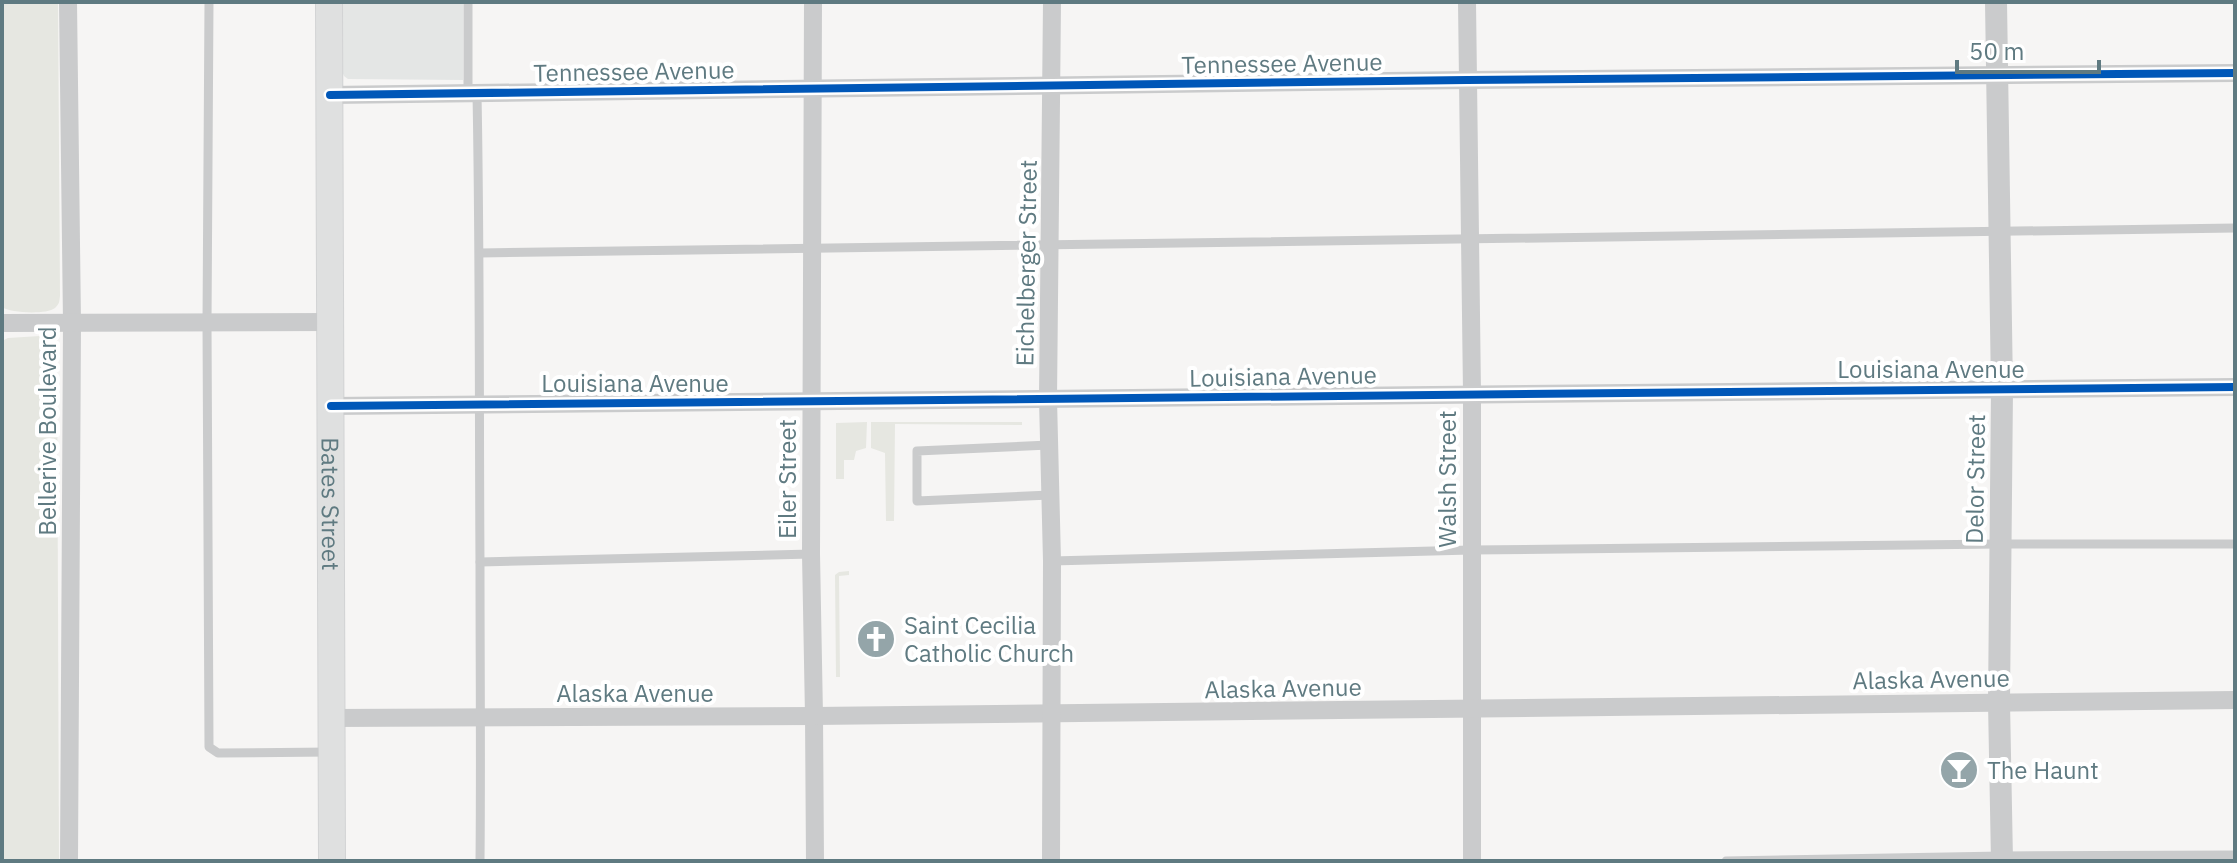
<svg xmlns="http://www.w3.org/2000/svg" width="2237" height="863" font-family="'IBM Plex Sans',sans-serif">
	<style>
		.built { fill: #e4e6e5 }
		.green { fill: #e6e7e1 }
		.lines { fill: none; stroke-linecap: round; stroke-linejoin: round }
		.secondary-casing { stroke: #d2d3d4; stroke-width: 28 }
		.service { stroke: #cacbcc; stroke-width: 9 }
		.minor { stroke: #cacbcc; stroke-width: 18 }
		.tertiary { stroke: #cacbcc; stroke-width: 22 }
		.secondary { stroke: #dfe0e0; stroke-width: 26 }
		.cycleway-casing { stroke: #fff; stroke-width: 13 }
		.cycleway { stroke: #0057b8; stroke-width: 8 }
		.labels { text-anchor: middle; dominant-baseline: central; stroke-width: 8; stroke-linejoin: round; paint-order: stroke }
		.street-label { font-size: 24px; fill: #5f7a81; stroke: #fff }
		.poi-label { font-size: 24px; fill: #5f7a81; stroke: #fff; text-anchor: start }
	</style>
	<rect width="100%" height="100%" fill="#f6f5f4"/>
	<polygon class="built" points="340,2 463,2 463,80 348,79 344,76 340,67"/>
	<g class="green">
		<path d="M2 2H58L60 296C59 302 60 303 55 308 46 315 10 313 2 307Z"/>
		<polygon points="40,336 54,341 57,347 59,861 2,861 2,341 8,338"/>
		<polygon points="867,422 866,448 856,451 854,460 844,460 844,479 836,479 836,423"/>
		<polygon points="871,422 1022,422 1022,425 895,424 894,521 886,521 885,453 871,448"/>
		<polygon points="849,571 849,575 839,576 840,677 836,677 835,575 839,572"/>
	</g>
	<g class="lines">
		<defs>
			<g id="secondary">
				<path id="s1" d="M329 2 332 861"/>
			</g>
		</defs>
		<use href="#secondary" class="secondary-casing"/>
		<g class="service">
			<polyline points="209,2 207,323 209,747 218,753 331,752"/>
			<polyline points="468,2 468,95"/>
			<path d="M477 94C480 251 479 407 480 563 480 662 481 762 480 861"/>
			<polyline points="480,253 2235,228"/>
			<polyline points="1049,445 917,451 917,501 1050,495"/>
			<polyline points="1052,561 1471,550 2000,544 2235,544"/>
			<polyline points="480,562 811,554"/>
			<polyline points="1726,861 2002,856 2235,855"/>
		</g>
		<g class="minor">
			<polyline points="68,2 72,323 69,861"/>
			<polyline points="813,2 811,554 814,716 815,861"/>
			<polyline points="1467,2 1472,393 1472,861"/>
			<polyline points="330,95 1467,80 2235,73"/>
			<polyline points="2,323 331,322"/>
			<polyline points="331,406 2235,387"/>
			<polyline points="331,718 814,716 2235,700"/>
			<polyline points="1051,861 1052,561 1048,399 1052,2"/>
		</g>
		<polyline class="tertiary" points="1996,2 2002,389 1999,702 2002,861"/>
		<use href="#secondary" class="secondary"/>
		<defs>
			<g id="cycleway">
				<polyline points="330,95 1467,80 2235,73"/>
				<polyline points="331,406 2235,387"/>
			</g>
		</defs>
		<use href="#cycleway" class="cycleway-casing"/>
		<use href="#cycleway" class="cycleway"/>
	</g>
	<defs>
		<symbol id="church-disc" viewBox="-11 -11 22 22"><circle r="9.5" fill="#94a5a9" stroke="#fff"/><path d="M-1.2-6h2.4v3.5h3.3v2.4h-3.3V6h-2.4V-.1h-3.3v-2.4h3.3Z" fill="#fff"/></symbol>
		<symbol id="bar-disc" viewBox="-11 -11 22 22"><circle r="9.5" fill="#94a5a9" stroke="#fff"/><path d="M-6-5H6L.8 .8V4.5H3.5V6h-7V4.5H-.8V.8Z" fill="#fff"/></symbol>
	</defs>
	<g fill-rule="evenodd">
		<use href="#church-disc" x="854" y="617" width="44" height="44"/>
		<use href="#bar-disc" x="1937" y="748" width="44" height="44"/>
	</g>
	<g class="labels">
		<g class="street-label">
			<text transform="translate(1282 63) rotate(-1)">Tennessee Avenue</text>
			<text transform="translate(634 71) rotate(-1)">Tennessee Avenue</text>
			<text transform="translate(1026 263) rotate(-89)">Eichelberger Street</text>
			<text x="1931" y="369">Louisiana Avenue</text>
			<text transform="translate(1283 376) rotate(-1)">Louisiana Avenue</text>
			<text x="635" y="383">Louisiana Avenue</text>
			<text transform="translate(47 431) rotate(-90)">Bellerive Boulevard</text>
			<text transform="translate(787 479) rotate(-90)">Eiler Street</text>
			<text transform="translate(1447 479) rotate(-90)">Walsh Street</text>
			<text transform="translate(1975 479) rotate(-89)">Delor Street</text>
			<text stroke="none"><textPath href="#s1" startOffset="502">Bates Street</textPath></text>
			<text transform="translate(1931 679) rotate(-1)">Alaska Avenue</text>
			<text transform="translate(1283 688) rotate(-1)">Alaska Avenue</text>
			<text x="635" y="693">Alaska Avenue</text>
		</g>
		<g class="poi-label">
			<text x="904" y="625">Saint Cecilia<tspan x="904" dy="28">Catholic Church</tspan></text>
			<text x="1987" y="770">The Haunt</text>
		</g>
	</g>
	<rect width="2237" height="863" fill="none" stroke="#5f7a81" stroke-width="8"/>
	<path d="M1957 60v12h142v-12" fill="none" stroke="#5f7a81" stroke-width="4"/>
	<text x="1969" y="60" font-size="24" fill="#5f7a81" stroke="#ffffff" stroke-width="6" paint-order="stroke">50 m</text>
</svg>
